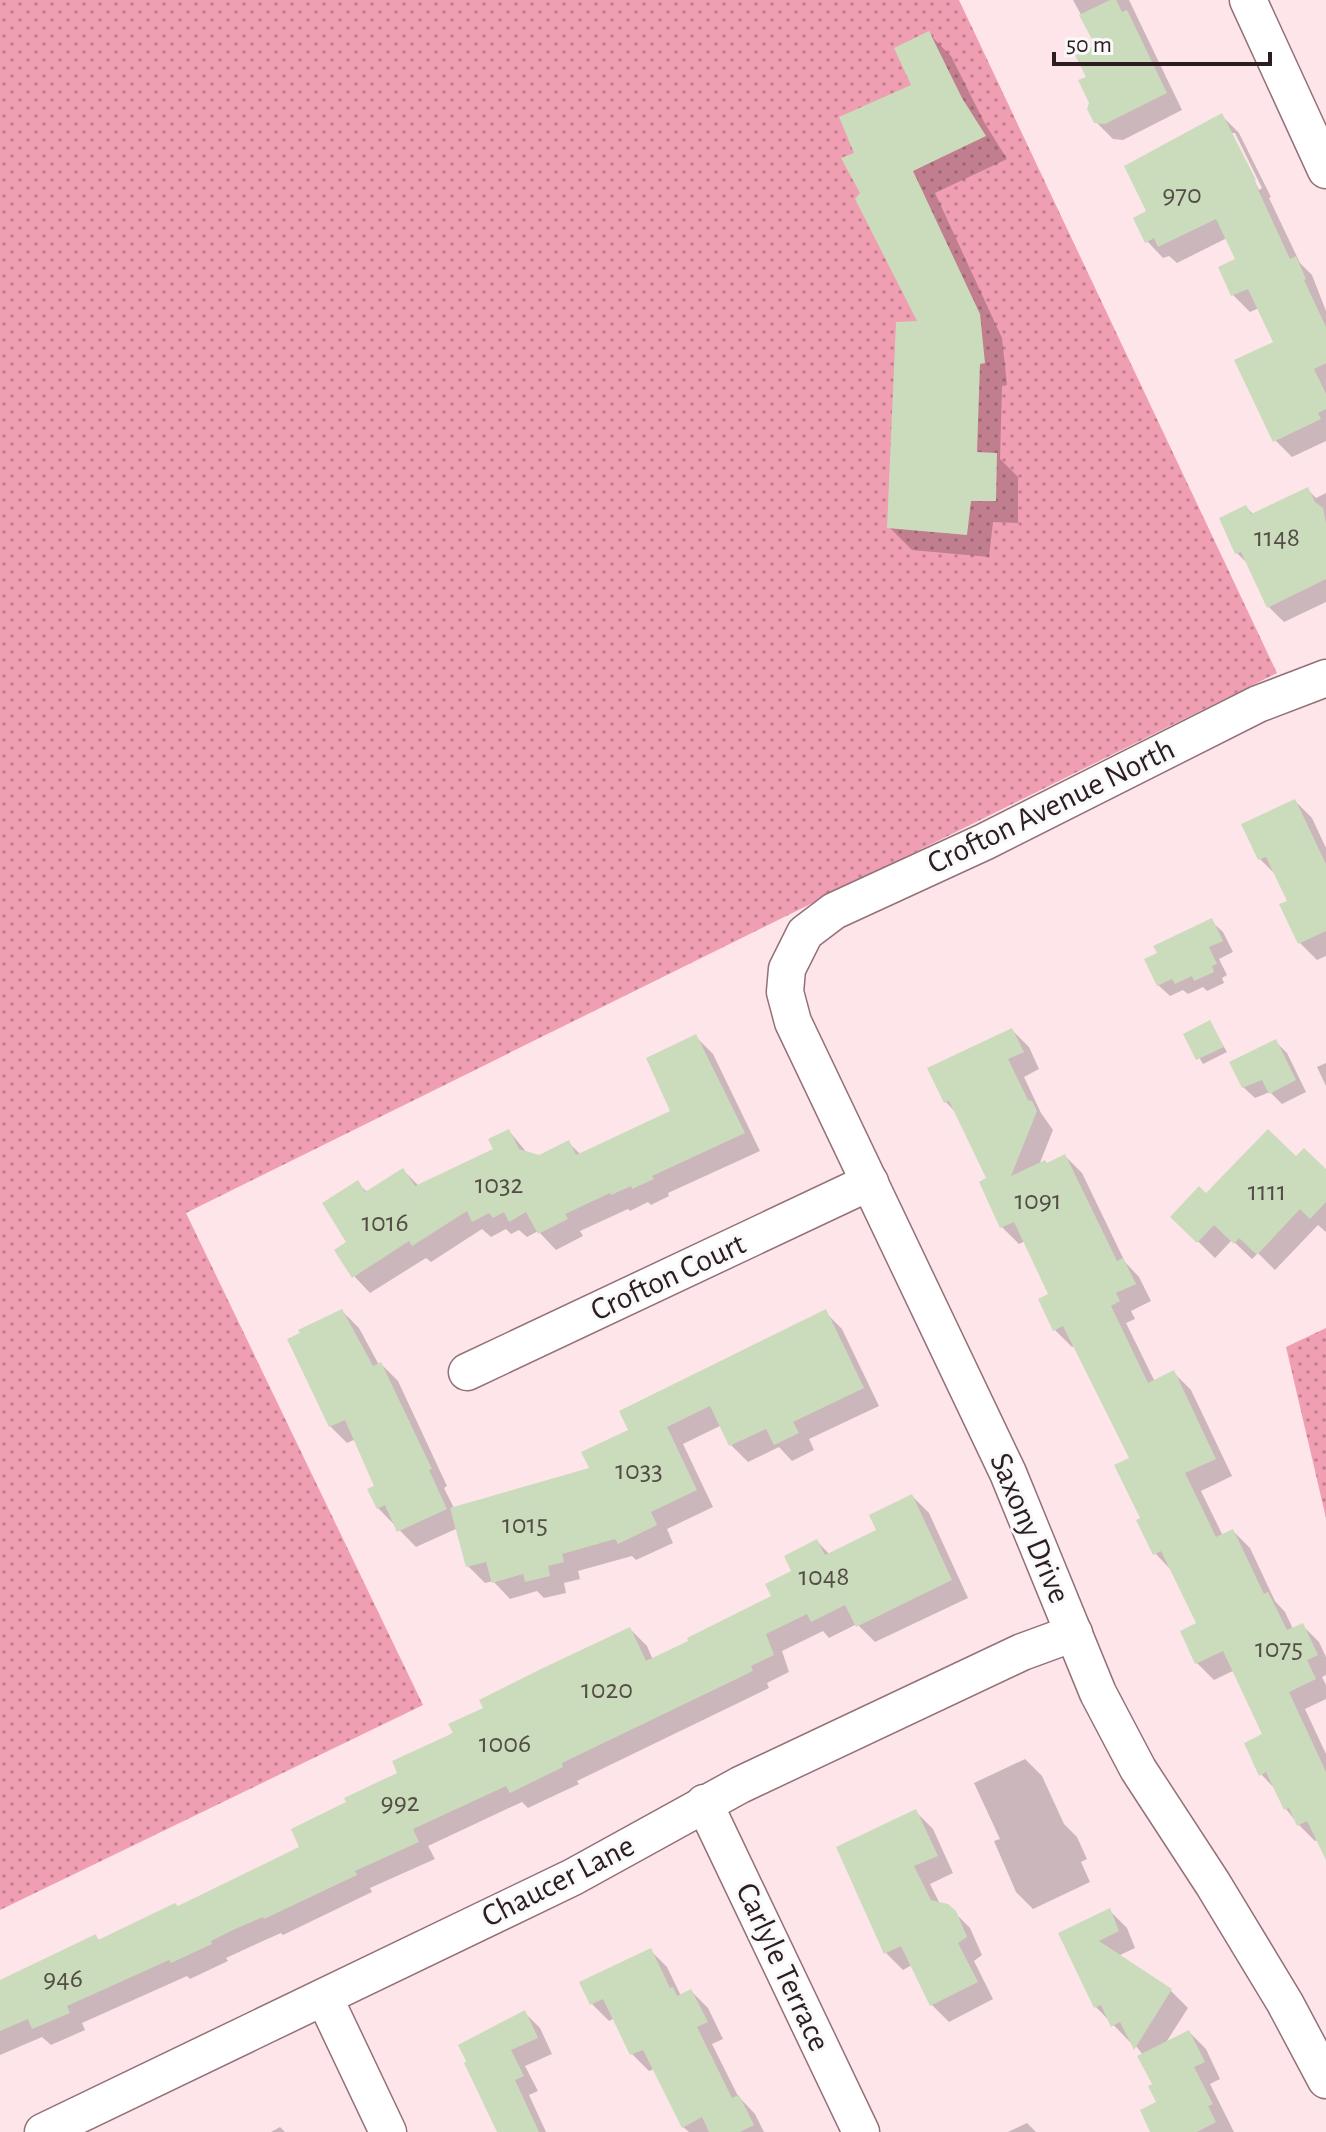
<svg xmlns="http://www.w3.org/2000/svg" width="1326" height="2132" font-family="'Alegreya Sans',sans-serif">
	<style>
		.grass { fill: url(#grass-dots) }
		.shadow { fill: #0003; fill-rule: evenodd }
		.building { fill: #cbdcbc }
		.lines { fill: none; stroke-linecap: round; stroke-linejoin: round }
		.minor-casing { stroke: #947077; stroke-width: 39 }
		.minor { stroke: #fff; stroke-width: 36 }
		.labels { text-anchor: middle; dominant-baseline: central; stroke-width: 6; stroke-linejoin: round; paint-order: stroke }
		.number-label { font-size: 28px; fill: #544d47 }
		.street-label { font-size: 32px; fill: #2c1d20; stroke: #f9f9f9 }
	</style>
	<defs>
		<pattern id="grass-dots" width="8" height="8" patternUnits="userSpaceOnUse" patternTransform="scale(2)"><rect width="8" height="8" fill="#f09eb2"/><path d="M2 2h.1M6 6h.1" fill="none" stroke="#c38090" stroke-width="1.8" stroke-linecap="round"/></pattern>
	</defs>
	<rect width="100%" height="100%" fill="#fee5ea"/>
	<g class="grass">
		<polygon points="0,0 959,0 1277,673 186,1213 423,1705 0,1910"/>
		<polygon points="1326,1328 1326,1518 1286,1347"/>
	</g>
	<g class="shadow">
		<polygon points="1073,0 1129,0 1182,110 1123,140 1113,139 1096,122 1088,77 1098,46"/>
		<polygon points="928,33 951,56 984,122 1007,159 935,193 1002,338 1007,385 1002,386 1000,459 1018,477 1018,523 993,522 989,557 912,550 889,527 921,323 863,193 856,154 913,86"/>
		<path d="M1222 116 1239 133 1271 197 1269 198 1300 263 1312 275 1326 311V441L1292 457 1275 440 1276 343 1259 308 1250 312 1233 295 1237 260 1227 238 1177 263 1169 256 1163 258 1147 241 1149 212ZM1230 133H1235L1262 188 1259 190Z"/>
		<polygon points="1307,489 1316,498 1326,493 1326,602 1284,622 1269,607 1250,566 1237,553 1246,507 1254,515"/>
		<polygon points="1295,801 1312,818 1326,848 1326,956 1317,960 1300,943 1289,901 1277,876 1260,859"/>
		<polygon points="1211,921 1223,932 1233,952 1219,959 1227,975 1222,978 1224,983 1207,991 1203,987 1188,994 1183,990 1170,996 1158,985"/>
		<polygon points="1210,1023 1227,1052 1203,1064 1186,1035"/>
		<polygon points="1012,1030 1029,1047 1039,1069 1024,1077 1041,1113 1053,1130 1039,1165 1047,1165 1065,1156 1082,1173 1125,1262 1139,1277 1151,1301 1131,1311 1135,1319 1126,1323 1155,1382 1174,1373 1191,1390 1232,1476 1201,1491 1223,1536 1233,1531 1250,1548 1275,1601 1285,1612 1293,1629 1302,1625 1319,1642 1326,1657 1326,1675 1322,1677 1326,1685 1326,1699 1305,1709 1326,1754 1326,1857 1318,1840 1315,1841 1298,1824 1286,1809 1277,1791 1261,1774 1265,1735 1235,1670 1214,1680 1197,1663 1199,1624 1172,1571 1155,1553 1142,1519 1131,1459 1075,1345 1072,1347 1055,1330 1051,1295 1025,1241 1019,1244 1002,1227 989,1179 958,1115 946,1102"/>
		<polygon points="696,1037 713,1054 760,1151 668,1193 669,1196 651,1205 648,1202 630,1211 628,1209 580,1231 583,1236 556,1250 538,1231 527,1237 519,1230 511,1234 506,1229 491,1237 482,1229 431,1262 426,1258 370,1293 354,1276 349,1243 358,1183 368,1193 403,1170 419,1186 496,1150 509,1131 528,1154 539,1157 569,1143 581,1155 673,1112"/>
		<polygon points="1276,1042 1287,1053 1306,1092 1282,1104 1270,1092 1255,1098 1243,1087"/>
		<polygon points="1326,1063 1326,1086 1317,1067"/>
		<polygon points="1296,1159 1326,1172 1326,1232 1318,1225 1275,1270 1258,1253 1252,1259 1232,1240 1215,1258 1173,1217 1206,1196"/>
		<polygon points="342,1311 359,1328 379,1365 381,1364 398,1381 447,1486 444,1488 454,1508 591,1469 630,1430 825,1312 842,1329 879,1406 809,1439 814,1450 792,1461 779,1447 748,1462 731,1445 722,1425 683,1444 713,1507 667,1529 673,1543 636,1560 632,1556 578,1571 580,1579 564,1583 566,1593 544,1598 537,1591 510,1599 493,1581 485,1583 468,1566 458,1528 416,1547 378,1508 377,1486 356,1439 347,1443 330,1426"/>
		<polygon points="912,1496 929,1513 968,1598 875,1642 857,1624 829,1638 823,1631 782,1651 789,1672 767,1683 769,1688 577,1781 579,1784 528,1808 522,1802 428,1846 435,1859 370,1888 372,1892 283,1935 281,1933 252,1946 226,1958 228,1961 190,1979 187,1976 82,2023 85,2030 51,2045 42,2037 0,2055 0,1988 95,1936 100,1941 178,1908 302,1848 485,1708 630,1629 647,1646 653,1660 774,1597 817,1541 830,1555 879,1531"/>
		<polygon points="1025,1759 1042,1776 1064,1824 1077,1837 1087,1859 1081,1862 1090,1882 1033,1909 1016,1892 994,1841 1000,1839 974,1783"/>
		<polygon points="916,1812 933,1829 953,1873 930,1884 940,1904 947,1905 970,1928 982,1955 974,1961 993,1999 949,2022 932,2005 912,1965 903,1970 886,1953"/>
		<polygon points="1110,1911 1127,1928 1135,1948 1118,1956 1171,1991 1188,2008 1165,2044 1189,2032 1206,2049 1220,2079 1210,2084 1234,2132 1153,2132 1159,2103 1143,2055 1132,2041 1130,2042 1096,2007 1061,1934"/>
		<polygon points="650,1950 667,1967 681,1996 691,1991 708,2008 723,2039 712,2044 738,2096 755,2114 764,2132 689,2132 683,2127 654,2069 649,2071 632,2054 615,2018 609,2021 592,2004"/>
		<polygon points="525,2013 540,2028 552,2054 525,2066 538,2091 529,2095 546,2132 506,2132 467,2064"/>
		<polygon points="1027,2123 1036,2132 1008,2132"/>
		<polygon points="280,2127 285,2132 271,2132"/>
	</g>
	<g class="building">
		<polygon points="1110,0 1116,0 1122,12 1127,10 1167,93 1105,124 1094,123 1087,109 1089,103 1078,80 1086,77 1075,55 1095,45 1079,15"/>
		<polygon points="929,31 962,98 986,136 913,171 980,314 985,363 980,364 977,452 997,453 996,501 971,501 967,535 887,528 896,322 917,321 855,199 860,193 841,158 854,153 839,117 911,85 894,48"/>
		<polygon points="1222,113 1256,180 1254,181 1290,259 1296,256 1306,279 1304,280 1326,327 1326,363 1314,369 1326,394 1326,409 1318,413 1321,419 1273,442 1234,360 1273,342 1248,289 1231,296 1218,267 1235,259 1216,219 1158,247 1154,238 1145,243 1133,218 1146,211 1124,166"/>
		<polygon points="1308,487 1315,502 1323,508 1326,524 1326,579 1267,608 1241,552 1235,554 1219,518 1246,505 1251,514"/>
		<polygon points="1295,799 1326,864 1326,931 1298,944 1279,904 1287,901 1266,857 1258,860 1241,824"/>
		<polygon points="1212,918 1223,941 1209,947 1217,964 1212,966 1214,972 1194,981 1192,976 1175,984 1172,979 1157,986 1144,959 1157,953 1153,946"/>
		<polygon points="1210,1020 1224,1047 1196,1060 1183,1034"/>
		<polygon points="1012,1028 1024,1052 1008,1059 1028,1100 1032,1101 1037,1111 1011,1176 1045,1160 1047,1163 1065,1154 1117,1261 1123,1258 1136,1284 1116,1293 1120,1301 1111,1306 1148,1383 1174,1370 1216,1459 1185,1473 1216,1537 1233,1529 1264,1594 1268,1592 1287,1630 1303,1623 1318,1655 1307,1660 1316,1679 1289,1692 1326,1772 1326,1860 1307,1821 1297,1826 1289,1808 1284,1810 1266,1772 1259,1776 1244,1743 1262,1734 1223,1651 1195,1664 1180,1631 1196,1623 1161,1551 1153,1555 1136,1520 1140,1518 1114,1465 1129,1458 1063,1326 1053,1331 1038,1299 1048,1294 1014,1222 1000,1228 979,1182 986,1178 949,1101 944,1103 927,1068"/>
		<polygon points="696,1034 745,1133 652,1176 654,1179 632,1189 631,1186 611,1195 610,1193 565,1214 568,1219 538,1234 526,1212 509,1222 504,1212 493,1218 489,1213 472,1222 467,1211 412,1246 409,1241 352,1278 334,1250 346,1242 322,1203 358,1180 365,1192 403,1168 415,1186 493,1149 488,1139 509,1129 519,1149 539,1155 569,1140 576,1155 670,1111 646,1058"/>
		<polygon points="1276,1039 1296,1080 1269,1094 1262,1080 1242,1088 1229,1062"/>
		<polygon points="1268,1129 1296,1156 1304,1148 1326,1169 1326,1202 1310,1219 1300,1209 1257,1255 1239,1238 1234,1244 1214,1225 1197,1243 1170,1217 1199,1186 1206,1193"/>
		<polygon points="342,1309 373,1366 381,1362 432,1469 429,1470 447,1509 397,1532 385,1505 377,1509 367,1489 374,1486 345,1420 329,1427 287,1339 300,1333 298,1330"/>
		<polygon points="826,1309 864,1388 793,1422 799,1433 774,1445 766,1429 729,1446 710,1406 667,1427 697,1490 651,1512 657,1525 618,1544 615,1539 562,1554 564,1562 548,1566 550,1576 525,1582 523,1574 492,1583 486,1562 466,1567 450,1508 589,1468 581,1452 628,1430 619,1411"/>
		<polygon points="912,1494 952,1580 856,1627 845,1605 811,1622 807,1614 766,1634 774,1655 751,1666 753,1671 562,1763 563,1767 510,1793 506,1786 413,1829 419,1842 355,1871 357,1875 264,1919 263,1917 235,1929 211,1941 212,1944 171,1963 169,1960 67,2006 70,2013 32,2029 28,2019 0,2031 0,1980 96,1934 98,1940 175,1903 178,1906 299,1847 291,1829 346,1802 344,1798 397,1773 392,1761 453,1733 448,1724 483,1708 479,1700 543,1668 630,1627 646,1661 688,1641 687,1638 771,1596 765,1584 791,1571 784,1556 817,1539 825,1555 876,1530 869,1515"/>
		<polygon points="916,1809 938,1856 914,1866 931,1900 948,1904 956,1911 967,1937 958,1943 978,1982 930,2006 901,1946 884,1954 836,1847"/>
		<polygon points="1110,1908 1119,1931 1099,1941 1172,1989 1134,2050 1120,2022 1111,2027 1101,2005 1094,2008 1058,1933"/>
		<polygon points="651,1948 670,1988 673,1987 677,1996 691,1989 708,2022 697,2027 732,2098 739,2095 754,2125 740,2132 709,2132 702,2117 682,2128 643,2050 630,2055 603,1999 590,2005 579,1982"/>
		<polygon points="525,2010 538,2038 511,2050 524,2076 515,2080 539,2132 497,2132 464,2063 466,2061 458,2045"/>
		<polygon points="1189,2030 1205,2062 1194,2067 1213,2104 1208,2106 1216,2122 1197,2132 1150,2132 1140,2110 1156,2102 1148,2086 1152,2084 1137,2056"/>
	</g>
	<g class="lines">
		<defs>
			<g id="minor">
				<polyline points="1248,0 1326,170"/>
				<polyline points="1326,678 1258,704 984,842 834,911 805,933 787,969 785,992 793,1022 1008,1473 1098,1693 1138,1769 1213,1884 1285,2003 1326,2080"/>
				<polyline points="467,1372 870,1182"/>
				<polyline points="704,1803 861,2132"/>
				<polyline points="324,1997 388,2132"/>
				<polyline points="43,2132 573,1877 740,1785 1022,1652 1074,1633"/>
			</g>
		</defs>
		<use href="#minor" class="minor-casing"/>
		<use href="#minor" class="minor"/>
	</g>
	<g class="labels">
		<g class="number-label">
			<text x="1182" y="195">970</text>
			<text x="1277" y="538">1148</text>
			<text x="499" y="1185">1032</text>
			<text x="1267" y="1192">1111</text>
			<text x="1038" y="1201">1091</text>
			<text x="385" y="1223">1016</text>
			<text x="639" y="1471">1033</text>
			<text x="525" y="1525">1015</text>
			<text x="824" y="1577">1048</text>
			<text x="1279" y="1649">1075</text>
			<text x="607" y="1690">1020</text>
			<text x="505" y="1744">1006</text>
			<text x="400" y="1803">992</text>
			<text x="63" y="1979">946</text>
		</g>
		<g class="street-label">
			<text transform="translate(1051 806) rotate(-26)">Crofton Avenue North</text>
			<text transform="translate(668 1277) rotate(-25)">Crofton Court</text>
			<text transform="translate(1030 1528) rotate(67)">Saxony Drive</text>
			<text transform="translate(558 1881) rotate(-27)">Chaucer Lane</text>
			<text transform="translate(783 1967) rotate(65)">Carlyle Terrace</text>
		</g>
	</g>
	<path d="M1054 52v12h216v-12" fill="none" stroke="#2c1d20" stroke-width="4"/>
	<text x="1066" y="52" font-size="24" fill="#2c1d20" stroke="#f9f9f9" stroke-width="6" paint-order="stroke">50 m</text>
</svg>
